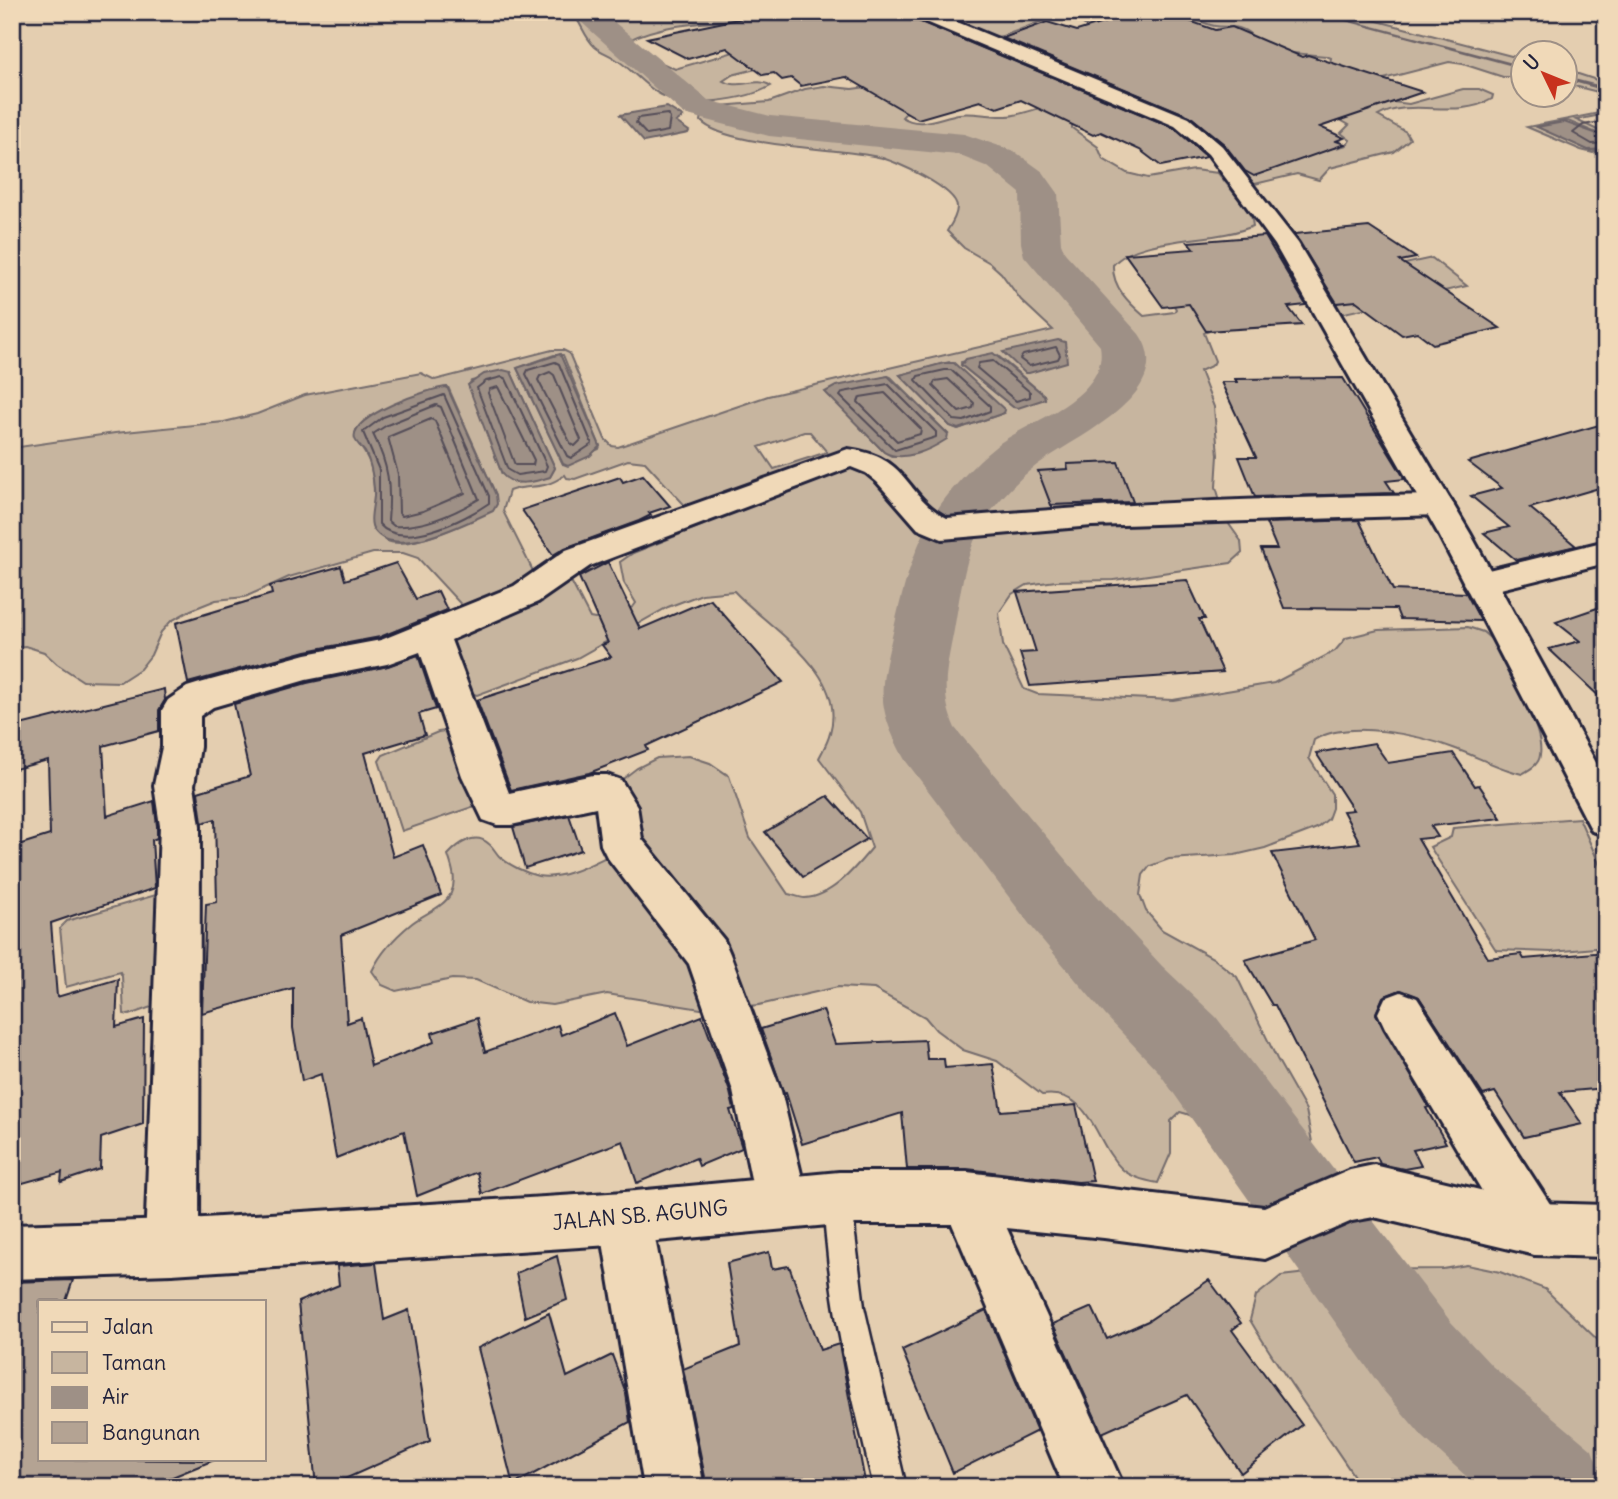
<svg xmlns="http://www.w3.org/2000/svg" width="1618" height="1499" font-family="Delius,sans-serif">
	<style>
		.green { fill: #c7b59f; stroke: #746c6d; stroke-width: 2; fill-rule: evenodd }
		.water { fill: #9e9086; stroke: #6c6468; stroke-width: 2 }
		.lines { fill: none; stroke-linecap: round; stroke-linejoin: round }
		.shore { stroke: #544e59; stroke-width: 2 }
		.stream { fill: #6c6468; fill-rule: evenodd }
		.river { fill: #9e9086; fill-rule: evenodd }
		.building { fill: #b4a393; stroke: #22223b; stroke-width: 2 }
		.service-casing { stroke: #22223b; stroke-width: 5 }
		.minor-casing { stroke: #22223b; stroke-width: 6 }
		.tertiary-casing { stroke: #22223b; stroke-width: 6 }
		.service { fill: #f0d9b8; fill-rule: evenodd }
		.minor { fill: #f0d9b8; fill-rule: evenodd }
		.tertiary { fill: #f0d9b8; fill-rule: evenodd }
		.labels { text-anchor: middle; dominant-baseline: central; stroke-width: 5; stroke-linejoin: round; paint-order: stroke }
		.near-street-label { font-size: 21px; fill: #22223b; stroke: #f0d9b8 }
	</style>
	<rect width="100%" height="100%" fill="#e4ceb0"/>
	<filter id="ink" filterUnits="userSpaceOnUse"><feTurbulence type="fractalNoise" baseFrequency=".0143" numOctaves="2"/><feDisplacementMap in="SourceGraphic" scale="14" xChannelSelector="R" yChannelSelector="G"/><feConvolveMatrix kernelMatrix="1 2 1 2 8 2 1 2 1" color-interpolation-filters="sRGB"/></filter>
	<g filter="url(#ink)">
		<g class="green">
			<path d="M572 12H740L755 17C715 24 666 21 629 40L630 43 640 53 675 69 751 47 772 65 732 75 723 81C738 90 757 76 771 86 746 100 686 109 661 95 643 85 631 68 614 58 608 54 601 52 595 47 584 37 582 24 572 12Z"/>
			<path d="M933 12H1127L1130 17 1085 29 1086 26C1058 3 1026 32 997 37Z"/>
			<path d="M1177 12H1343L1523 59V77H1503L1463 64 1449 62 1376 81 1330 64 1331 58 1326 56 1281 52 1249 40 1251 35C1240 24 1228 28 1215 26 1207 25 1201 20 1193 20 1183 20 1176 23 1166 18Z"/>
			<polygon points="1566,70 1606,83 1606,94 1566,84"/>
			<path d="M889 84 917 101 902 117C920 129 939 117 959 114 975 112 991 117 1007 116 1043 113 1083 81 1117 103L1072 122V128L1098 147 1103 159 1127 173 1148 178 1194 170 1218 173 1251 214 1253 226C1216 243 1139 235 1113 265 1112 287 1129 303 1144 316L1174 312 1176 309 1167 294 1176 290 1296 281 1309 296 1293 298 1204 333 1215 361 1213 365 1200 371 1214 407 1218 455 1216 487 1226 520 1241 541 1242 553 1231 563 1114 580 1056 581 1027 585 1012 594 999 613 1003 645 1024 689 1037 694 1173 700 1274 683 1335 651 1346 638 1378 630 1468 627 1483 632 1491 639C1505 664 1545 728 1540 755 1539 765 1530 769 1522 774 1499 769 1478 757 1456 749 1420 735 1348 719 1314 740L1309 758 1332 794V808L1328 819 1317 828 1265 848 1235 855 1169 859 1150 866 1143 875 1140 895 1146 911 1162 930 1213 958 1237 977 1277 1059 1306 1110 1312 1142 1299 1174 1281 1188C1263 1180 1250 1170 1235 1157 1218 1140 1205 1117 1180 1112L1171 1121V1153L1158 1183C1146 1181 1132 1178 1122 1169 1094 1143 1092 1088 1042 1095L997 1061 963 1050 936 1030 925 1017 874 989 838 987 759 1005 707 1010 607 994 552 1005 526 1002 476 980 452 979 396 991 382 985 372 971C381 952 395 937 411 924 423 914 445 907 451 893 457 880 452 867 448 855 458 844 475 831 489 844 493 847 496 853 499 856 508 865 526 873 538 876 563 880 589 865 610 855L607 791 637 768 657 758 689 756 710 763 729 776 750 838 788 894C793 895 800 898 805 898 832 897 856 867 872 848L860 812 819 758C823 750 828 742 830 733 848 672 768 628 734 591L702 594 668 607 577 658 477 695 470 693 444 642 566 582 572 583 590 618 595 619 633 607 636 603 624 583 620 562 633 553 703 525 645 462 628 460 575 479 567 478 565 475C541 492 531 483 509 491L503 511 535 575 467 611 418 558 403 553H373L289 577 245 597 216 600 191 610 171 621 161 632 151 655 140 669 120 682 83 681 57 664 44 652 25 646 12 648V448L115 433 224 422 257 414 305 395 421 373 435 380 552 350H563L569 353 605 439 612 446 618 447 768 396 1053 330 1021 300 1001 273 990 263 964 248 947 231C951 225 957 215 957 207 957 189 894 160 878 157 840 148 725 147 701 121L702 115 719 106 769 102 805 89 824 86 852 89ZM554 355H563L600 446 599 449 563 464 517 368ZM997 355 1044 395 1045 398 1013 407 961 365V362ZM949 362 1004 413 958 429 950 426 900 375ZM511 372 555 468 550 477 516 483 502 474 469 385 471 381ZM888 376 891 377 948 434 893 457 884 452 826 392ZM448 387 496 495 493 510C470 521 411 551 387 541 380 537 376 531 372 525 374 504 376 485 370 464 366 451 354 443 356 430 369 415 428 390 448 387ZM804 432H810L827 452 774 469 759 447Z"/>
			<path d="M1463 89H1479L1493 95 1492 99C1456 120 1412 97 1378 116L1406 132 1410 139 1394 152 1330 168 1319 180 1297 174 1255 184C1248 183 1244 178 1241 171L1246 168 1316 146 1336 148 1347 145 1350 140 1341 133 1349 125 1337 118 1393 102 1409 104Z"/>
			<polygon points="1604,112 1606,114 1576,120 1606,134 1606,137 1568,121 1537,127 1591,151 1606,149 1593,153 1581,150 1527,127"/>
			<polygon points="1432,258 1467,286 1340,314 1318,283"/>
			<polygon points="452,730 478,805 402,831 379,761 383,755 438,732"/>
			<polygon points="1579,818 1606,879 1606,947 1552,952 1496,950 1430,847 1451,837 1453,828"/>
			<polygon points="159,894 154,1006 129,1015 124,1014 122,976 120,972 66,987 60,928 67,921"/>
			<path d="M1467 1265 1500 1272 1545 1289 1606 1348V1487H1361C1325 1431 1284 1378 1250 1320L1256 1296 1281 1276 1333 1270 1443 1269Z"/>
		</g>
		<g class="water">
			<polygon points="667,107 683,117 676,122 689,131 688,133 644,142 620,115"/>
			<polygon points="1564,122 1606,137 1606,149 1588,150 1537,127"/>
			<polygon points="1058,340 1065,342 1067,362 1029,373 1025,373 1003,352"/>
			<polygon points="993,353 1044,395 1045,399 1018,408 1013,407 961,365 966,359"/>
			<polygon points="560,354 600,446 590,456 568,466 563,464 517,368"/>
			<polygon points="944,363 954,363 1005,410 1004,413 958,429 950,426 900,375"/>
			<path d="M503 370 511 372 555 468 550 477C535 482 513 488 502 474L468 385 484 374Z"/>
			<path d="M888 376 948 434 947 439C930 450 903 463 884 452L825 392 836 386Z"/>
			<path d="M447 387 496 495 497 504 493 511C468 522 395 561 374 530 367 520 376 500 374 488 373 476 371 463 365 452 362 448 357 444 355 439 348 416 430 388 447 387Z"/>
		</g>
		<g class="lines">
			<g class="shore">
				<polygon points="667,114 670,118 668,131 647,135 636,123 638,118"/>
				<polyline points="1606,121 1583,125 1573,133 1592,144 1606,143"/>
				<polygon points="1056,347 1060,355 1058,359 1029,366 1020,359 1023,355"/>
				<polygon points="993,361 1030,392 1030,397 1016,401 977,368 979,363"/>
				<polygon points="555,362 559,364 592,444 571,458 567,456 526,374 528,370"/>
				<polygon points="945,370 951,370 990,406 990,411 964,421 954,420 916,380 918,376"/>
				<polygon points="550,372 554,375 581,440 575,446 571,444 538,380 540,376"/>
				<polygon points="502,377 506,379 547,466 545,471 517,475 508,470 477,388 486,381"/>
				<polygon points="948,379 974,403 973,408 959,412 933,386 935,381"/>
				<polygon points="888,384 936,432 936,437 895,450 840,396 843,392"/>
				<polygon points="498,387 534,460 533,465 515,465 488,393 490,389"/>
				<polygon points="885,393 921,429 920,434 897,441 858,402 860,397"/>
				<path d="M444 395 489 496V503C465 520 402 551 379 524V470L363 432 383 417Z"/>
				<path d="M436 405 441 407 479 499C454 514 423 528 394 526L388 521C391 486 389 466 373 434L387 425Z"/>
				<polygon points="431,419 435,421 465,493 423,511 402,516 399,513 398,474 388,437"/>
			</g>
			<g class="stream">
				<polygon points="1312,12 1320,12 1524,66 1524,69"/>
				<polygon points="1566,77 1606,87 1606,91 1566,80"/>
			</g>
			<path class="river" d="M570 12H602L708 100 770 116 964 134 1014 151 1043 172 1058 193 1061 243 1065 253 1139 334C1180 393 1073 438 1037 465 1019 478 1003 496 989 514 965 547 961 591 954 630 947 667 939 693 955 728L1086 884 1162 966 1216 1017 1451 1322 1492 1366 1592 1450 1606 1487H1478L1422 1436 1383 1390 1158 1071 1106 1016 1034 930 905 760C874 703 880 688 894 628 906 577 917 532 951 491 965 474 982 457 1000 443 1033 420 1109 396 1100 346L1024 256 1021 243 1020 193 988 167 958 155 769 136 684 114Z"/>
		</g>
		<g class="building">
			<polygon points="772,12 908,12 911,18 1174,128 1207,157 1161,166 1140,150 1101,132 1093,135 1021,100 997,108 980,101 918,119 846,77 801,86 791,78 782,80 774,73 763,75 727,48 688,59 647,38"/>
			<polygon points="1139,12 1164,12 1215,30 1232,27 1302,57 1308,55 1423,92 1320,127 1344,138 1336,141 1345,144 1254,176 1245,171 1224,144 1190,116 1003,38 1047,22 1077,31"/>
			<polygon points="1369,227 1416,258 1400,261 1500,328 1433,344 1417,332 1402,335 1356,301 1337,303 1294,234"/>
			<polygon points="1265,236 1306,305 1288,307 1302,325 1206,331 1189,304 1163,307 1125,254 1194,249 1188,242"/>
			<polygon points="1343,378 1405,479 1386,481 1394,493 1255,497 1239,457 1256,457 1221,382 1237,382 1235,379"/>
			<polygon points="1606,423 1606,486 1530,508 1576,546 1516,560 1484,533 1509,527 1471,496 1502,488 1468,462"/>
			<polygon points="1118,462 1133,502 1051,505 1038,471 1068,469 1067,464"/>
			<polygon points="643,475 670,506 649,513 651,515 639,521 565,548 553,555 522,510 620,477 623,482"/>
			<polygon points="1359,520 1393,590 1466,593 1481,621 1400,619 1396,609 1284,608 1261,549 1277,549 1266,523"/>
			<polygon points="608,562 640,629 710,599 783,682 646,746 648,750 589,773 511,790 477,700 611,657 602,645 608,643 579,577"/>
			<polygon points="396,563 416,599 438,591 447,610 380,637 306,651 188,683 176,623 272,594 270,586 341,566 345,580"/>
			<polygon points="1187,580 1205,619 1199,619 1223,672 1030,686 1020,653 1036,652 1017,592"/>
			<polygon points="1606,605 1606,703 1549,649 1580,641 1556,622"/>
			<polygon points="418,655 436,709 419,714 425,735 365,753 393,857 423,845 441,895 341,935 347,1023 361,1018 371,1066 434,1042 432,1033 477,1018 485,1052 558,1025 561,1035 615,1013 627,1046 702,1016 730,1092 734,1109 730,1110 742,1148 699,1166 696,1158 637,1183 623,1141 482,1194 477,1172 417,1196 404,1131 336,1158 321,1074 302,1081 293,1028 293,988 202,1013 206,904 217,902 215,819 202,823 198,792 250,776 234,704 307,683 388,666"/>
			<polygon points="164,689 165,700 159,710 159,731 103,746 107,816 154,801 157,826 157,838 152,840 155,888 51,923 57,997 118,979 116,1027 144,1019 143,1124 101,1138 100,1169 61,1182 62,1172 12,1186 12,847 50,835 48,760 12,770 16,726"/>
			<polygon points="1374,743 1388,763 1453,753 1475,786 1479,785 1501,818 1431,826 1438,837 1418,839 1488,958 1521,954 1524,959 1606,952 1606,1088 1560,1092 1582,1124 1524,1137 1495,1092 1483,1095 1419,997 1400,990 1383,997 1376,1014 1429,1107 1426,1108 1446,1143 1413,1150 1421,1166 1404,1169 1380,1164 1377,1157 1354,1162 1275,1005 1272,1005 1245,960 1315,940 1272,853 1360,843 1343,811 1353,810 1316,753"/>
			<polygon points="828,796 867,839 803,877 765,832"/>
			<polygon points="569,815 581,850 525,868 513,827"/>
			<polygon points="823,1010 835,1044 925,1040 927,1059 944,1059 945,1068 993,1064 1001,1111 1076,1105 1093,1181 1078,1182 967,1169 907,1169 902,1113 802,1144 786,1093 784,1094 761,1029"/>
			<polygon points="769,1252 772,1269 789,1266 820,1350 839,1344 866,1487 707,1487 683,1369 740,1346 727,1263"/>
			<polygon points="557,1256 567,1300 525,1317 516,1273"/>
			<polygon points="376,1263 384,1320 409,1310 430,1441 327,1487 316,1487 298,1302 339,1285 337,1266"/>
			<polygon points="73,1280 66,1301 40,1301 40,1459 214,1460 148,1487 12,1487 12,1282"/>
			<polygon points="1209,1280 1241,1323 1232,1330 1302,1425 1241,1473 1187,1395 1102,1433 1053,1324 1092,1307 1107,1339 1148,1321"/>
			<polygon points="986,1310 1037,1431 953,1473 902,1350"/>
			<polygon points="549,1313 567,1377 612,1355 626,1393 630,1422 513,1485 478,1348"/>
		</g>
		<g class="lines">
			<defs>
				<path id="service" d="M839 1184 849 1188 853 1198 855 1235 864 1307 906 1487H874C855 1407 834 1328 827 1247 825 1228 822 1206 829 1188Z"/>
				<g id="minor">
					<path d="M848 449C911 457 903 495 947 518 1110 504 1274 497 1438 495L1449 498 1454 505 1449 512 1438 515 1092 526 942 539 918 529 877 482 866 473 851 467 590 566 538 602 451 640 509 793 593 775H607L621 780 637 806 642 839 724 940 730 954 781 1091 808 1203 800 1221 782 1229 764 1221 756 1203 733 1091 689 964 607 857 601 845 596 807 511 825H497L483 820 462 776 420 652 387 664 306 680 213 707 200 716V747L194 785 200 826 199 1247 191 1266 172 1274 153 1266 145 1247 160 826 154 785 162 747V710L168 700 187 687 200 683 306 654 381 640 514 586 566 550Z"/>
					<polygon points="1606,541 1606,563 1480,594 1468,591 1463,583 1468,575"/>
					<polygon points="1401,992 1417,998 1554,1210 1561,1229 1554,1248 1535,1255 1516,1248 1385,1028 1378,1013 1385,998"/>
					<polygon points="967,1172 985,1180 1124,1487 1064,1487 941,1198 949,1180"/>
					<polygon points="625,1192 643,1200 651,1218 704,1487 644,1487 599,1218 607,1200"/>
				</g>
				<g id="tertiary">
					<polygon points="910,12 933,12 1189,118 1222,146 1298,243 1470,533 1606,781 1606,835 1592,831 1438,533 1275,245 1208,154 1175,126 912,16"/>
					<polygon points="1374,1165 1535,1203 1606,1205 1606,1257 1535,1255 1374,1217 1352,1221 1265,1259 1104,1238 967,1224 839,1224 625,1244 172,1274 12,1279 12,1225 172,1220 625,1192 839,1172 967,1172 1264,1207 1350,1170"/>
				</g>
			</defs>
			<use href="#service" class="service-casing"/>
			<use href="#minor" class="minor-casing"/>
			<use href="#tertiary" class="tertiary-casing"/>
			<use href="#service" class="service"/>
			<use href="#minor" class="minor"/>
			<use href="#tertiary" class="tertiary"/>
		</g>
	</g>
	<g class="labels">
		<g class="near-street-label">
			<text transform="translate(640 1215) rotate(-5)">JALAN SB. AGUNG</text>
		</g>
	</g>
	<rect width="1618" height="1499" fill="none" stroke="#f0d9b8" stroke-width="42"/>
	<rect x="21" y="21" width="1576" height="1457" fill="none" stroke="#22223b" stroke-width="2.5" filter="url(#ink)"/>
	<rect x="38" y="1300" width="228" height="161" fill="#f0d9b8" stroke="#9e9086" stroke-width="2"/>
	<rect x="52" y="1322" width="35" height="10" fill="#f0d9b8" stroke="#9e9086" stroke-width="2"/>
	<text x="102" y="1334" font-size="21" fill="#22223b">Jalan</text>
	<rect x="52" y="1352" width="35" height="21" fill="#c7b59f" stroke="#9e9086" stroke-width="2"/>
	<text x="102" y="1370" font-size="21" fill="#22223b">Taman</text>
	<rect x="52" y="1387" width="35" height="21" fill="#9e9086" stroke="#9e9086" stroke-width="2"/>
	<text x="102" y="1404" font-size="21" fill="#22223b">Air</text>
	<rect x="52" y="1422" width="35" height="21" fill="#b4a393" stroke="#9e9086" stroke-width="2"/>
	<text x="102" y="1440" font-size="21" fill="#22223b">Bangunan</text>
	<g transform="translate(1544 74) rotate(313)"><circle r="33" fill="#f0d9b8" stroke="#9e9086" stroke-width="2"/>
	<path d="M0-5L12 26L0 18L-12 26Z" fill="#c8321e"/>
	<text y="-10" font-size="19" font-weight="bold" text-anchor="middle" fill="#22223b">U</text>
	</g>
</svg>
